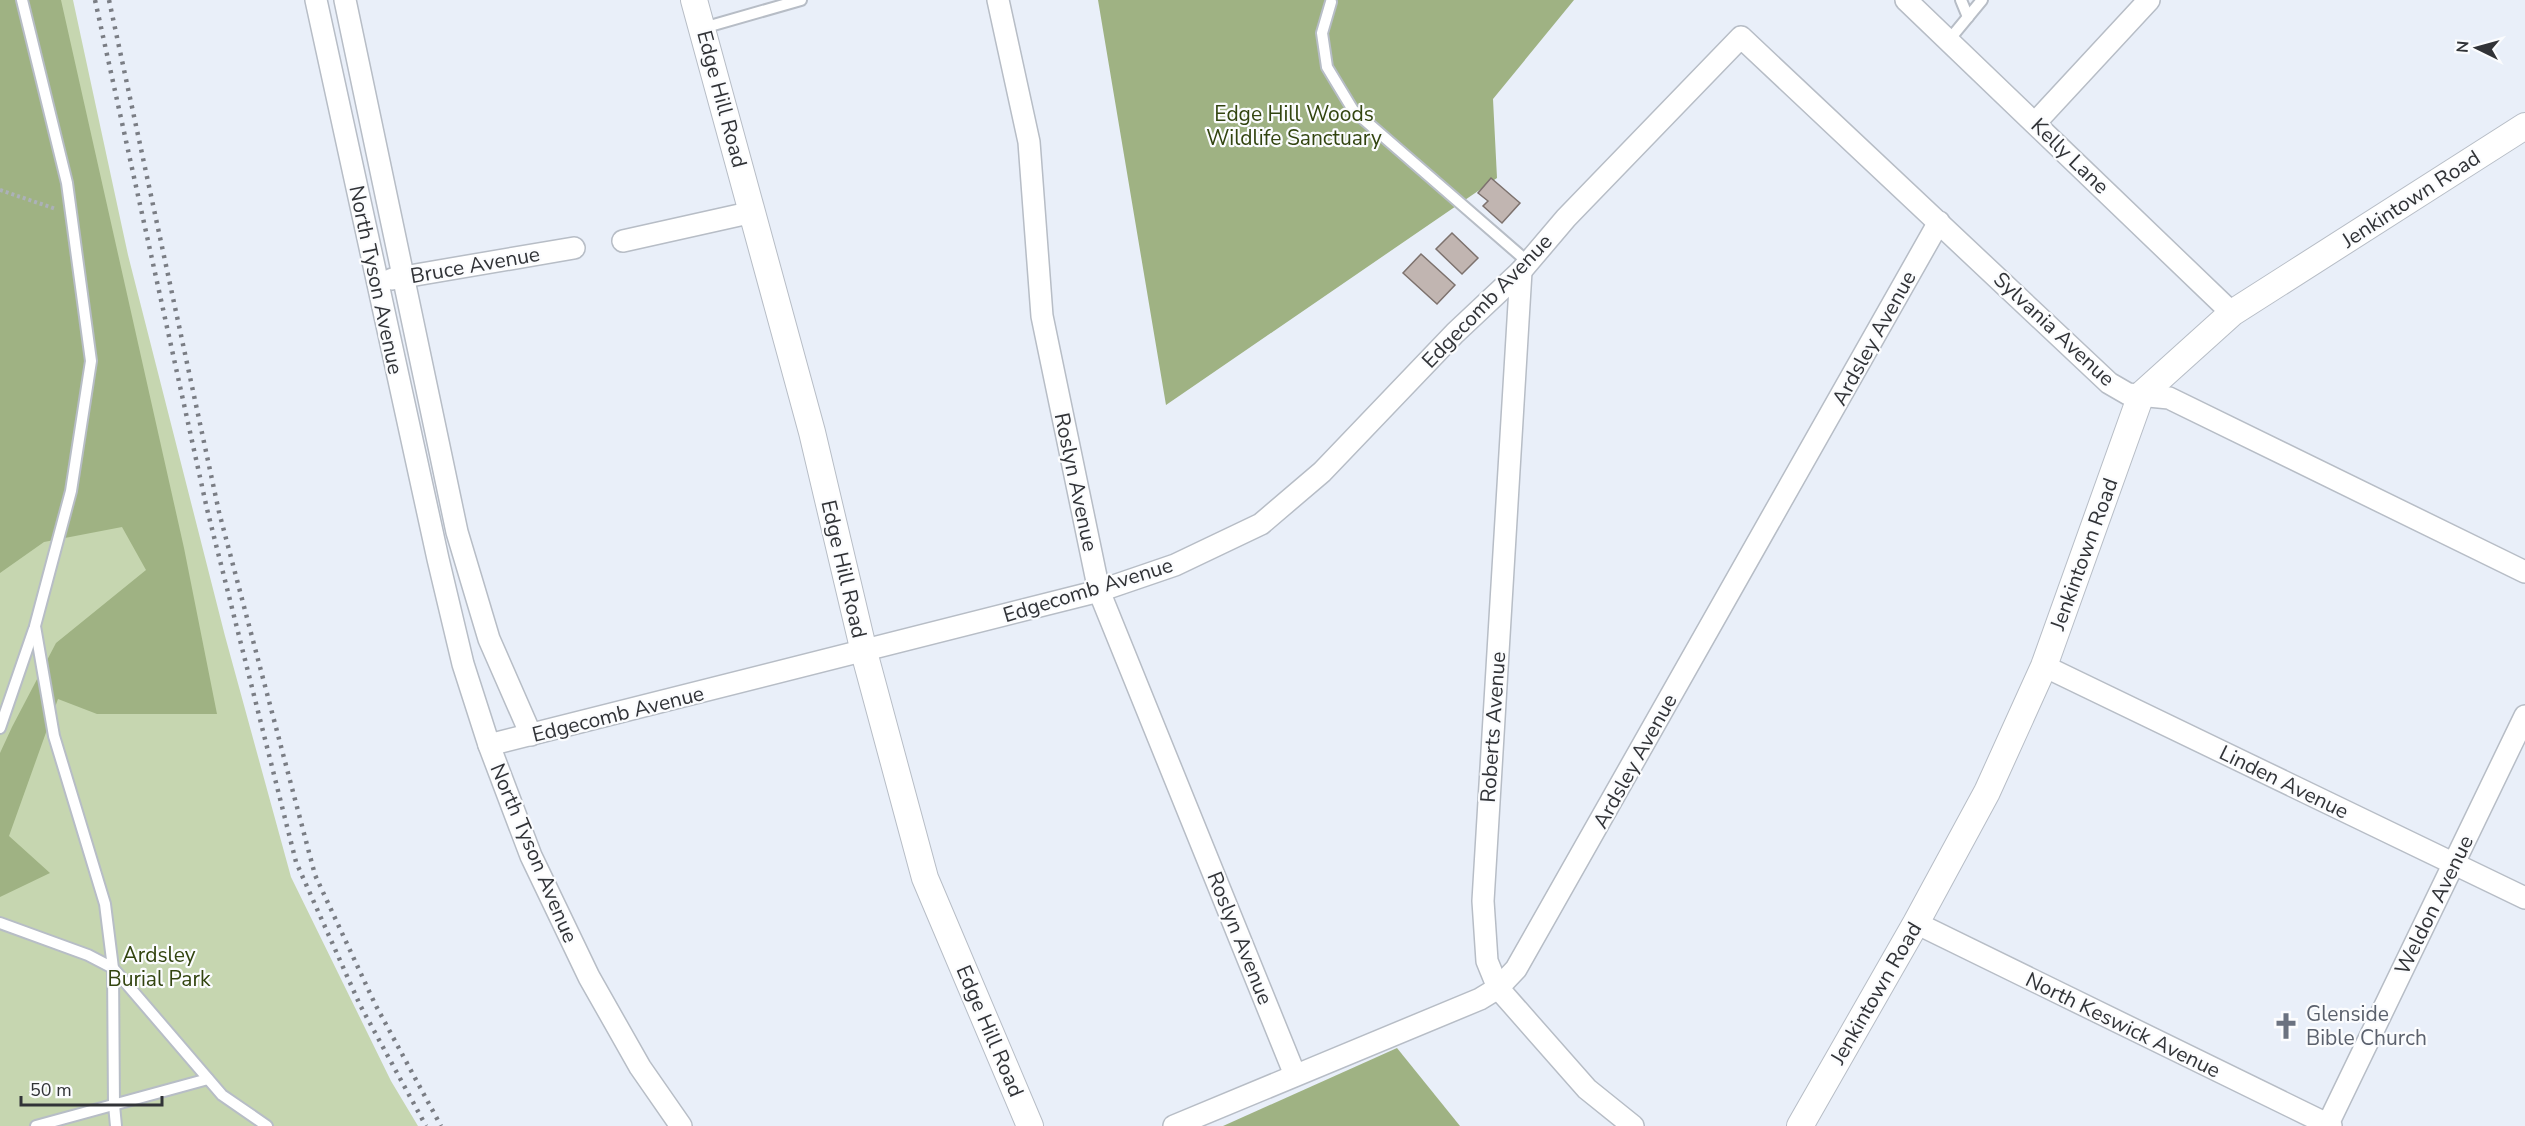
<svg xmlns="http://www.w3.org/2000/svg" width="2525" height="1126" font-family="'Nunito Sans',sans-serif">
	<style>
		.green { fill: #c6d6b0 }
		.forest { fill: #9fb283 }
		.building { fill: #c1b5b1; stroke: #7d726e; stroke-width: 1.5 }
		.lines { fill: none; stroke-linecap: round; stroke-linejoin: round }
		.service-casing { stroke: #b7bdc6; stroke-width: 14 }
		.minor-casing { stroke: #b7bdc6; stroke-width: 24 }
		.tertiary-casing { stroke: #b7bdc6; stroke-width: 28 }
		.path { stroke: #acb1b9; stroke-width: 4; stroke-dasharray: 3 3; stroke-linecap: butt }
		.service { stroke: #fff; stroke-width: 10 }
		.minor { stroke: #fff; stroke-width: 21 }
		.tertiary { stroke: #fff; stroke-width: 26 }
		.rail { stroke: #7a7d84; stroke-width: 4.5; stroke-dasharray: 3 6; stroke-linecap: butt }
		.labels { text-anchor: middle; dominant-baseline: central; stroke-width: 4.5; stroke-linejoin: round; paint-order: stroke }
		.street-label { font-size: 21px; fill: #313337; stroke: #fbfcfe }
		.park-label { font-size: 21px; fill: #32440f; stroke: #fbfcfe }
		.worship-label { font-size: 21px; fill: #5b616d; stroke: #fbfcfe; text-anchor: start }
	</style>
	<rect width="100%" height="100%" fill="#e9eff9"/>
	<polygon class="green" points="0,0 73,0 128,255 225,636 291,877 391,1081 418,1126 0,1126"/>
	<g class="forest">
		<polygon points="0,0 61,0 184,548 217,714 97,714 58,699 9,836 50,873 0,897 0,753 12,727 56,643 146,570 122,527 44,542 0,573"/>
		<polygon points="1098,0 1574,0 1493,99 1497,178 1166,405"/>
		<polygon points="1397,1048 1460,1126 1223,1126"/>
	</g>
	<g class="building">
		<polygon points="1491,178 1520,203 1502,223 1483,206 1488,201 1478,193"/>
		<polygon points="1452,233 1478,258 1462,274 1436,249"/>
		<polygon points="1421,254 1455,285 1437,304 1403,273"/>
	</g>
	<g class="lines">
		<defs>
			<g id="service">
				<polyline points="22,0 67,183 91,361 71,491 35,626 54,736 105,904 113,968 222,1095 267,1126"/>
				<polyline points="1961,0 1968,17"/>
				<polyline points="1331,2 1322,33 1327,67 1353,110 1529,263"/>
				<polyline points="703,28 801,0"/>
				<polyline points="1949,40 1982,0"/>
				<polyline points="0,728 34,629"/>
				<polyline points="0,923 88,955 113,968 114,1105 116,1126"/>
				<polyline points="36,1126 208,1079"/>
			</g>
			<g id="minor">
				<polyline points="316,0 438,559 463,664 489,745 531,856 589,977 640,1067 681,1126"/>
				<polyline points="345,0 457,532 489,639 531,735"/>
				<polyline points="998,0 1029,142 1042,316 1099,591 1295,1075"/>
				<polyline points="1906,0 2232,313"/>
				<polyline points="2035,123 2149,0"/>
				<polyline points="623,241 753,212"/>
				<polyline points="1521,271 1483,901 1487,961 1498,988 1587,1089 1633,1126"/>
				<polyline points="392,279 574,248"/>
				<polyline points="2044,666 2525,898"/>
				<polyline points="489,745 1099,591 1175,565 1261,524 1322,472 1455,333 1521,271 1566,218 1741,37 2109,383 2128,394 2169,398 2525,572"/>
				<polyline points="1916,923 2331,1126"/>
				<polyline points="1174,1126 1480,999 1498,988 1516,969 1939,222"/>
				<polyline points="2327,1126 2525,716"/>
			</g>
			<g id="tertiary">
				<polyline points="694,0 812,432 864,652 925,878 1030,1126"/>
				<polyline points="1800,1126 1916,923 1987,792 2044,666 2141,395 2232,313 2525,126"/>
			</g>
		</defs>
		<use href="#service" class="service-casing"/>
		<use href="#minor" class="minor-casing"/>
		<use href="#tertiary" class="tertiary-casing"/>
		<polyline class="path" points="0,190 56,209"/>
		<use href="#service" class="service"/>
		<use href="#minor" class="minor"/>
		<use href="#tertiary" class="tertiary"/>
		<g class="rail">
			<polyline points="95,0 207,509 296,862 360,1005 426,1126"/>
			<polyline points="109,0 219,512 315,875 375,1004 441,1126"/>
		</g>
	</g>
	<defs>
		<symbol id="church-bare" viewBox="-9 -9 18 18"><path d="M-1.2-6h2.4v3.5h3.3v2.4h-3.3V6h-2.4V-.1h-3.3v-2.4h3.3Z" fill="#6b7280" stroke="#fbfcfe" stroke-width="2.5" paint-order="stroke"/></symbol>
	</defs>
	<g fill-rule="evenodd">
		<use href="#church-bare" x="2267" y="1007" width="38" height="38"/>
	</g>
	<g class="labels">
		<g class="street-label">
			<text transform="translate(722 99) rotate(75)">Edge Hill Road</text>
			<text transform="translate(2070 156) rotate(44)">Kelly Lane</text>
			<text transform="translate(2411 199) rotate(-33)">Jenkintown Road</text>
			<text transform="translate(475 265) rotate(-10)">Bruce Avenue</text>
			<text transform="translate(376 280) rotate(78)">North Tyson Avenue</text>
			<text transform="translate(1487 301) rotate(-46)">Edgecomb Avenue</text>
			<text transform="translate(2054 329) rotate(43)">Sylvania Avenue</text>
			<text transform="translate(1874 338) rotate(-61)">Ardsley Avenue</text>
			<text transform="translate(1076 482) rotate(78)">Roslyn Avenue</text>
			<text transform="translate(2084 554) rotate(-70)">Jenkintown Road</text>
			<text transform="translate(844 569) rotate(77)">Edge Hill Road</text>
			<text transform="translate(1088 590) rotate(-17)">Edgecomb Avenue</text>
			<text transform="translate(618 714) rotate(-14)">Edgecomb Avenue</text>
			<text transform="translate(1493 727) rotate(-86)">Roberts Avenue</text>
			<text transform="translate(1635 761) rotate(-61)">Ardsley Avenue</text>
			<text transform="translate(2284 782) rotate(26)">Linden Avenue</text>
			<text transform="translate(534 853) rotate(67)">North Tyson Avenue</text>
			<text transform="translate(2434 905) rotate(-64)">Weldon Avenue</text>
			<text transform="translate(1240 938) rotate(68)">Roslyn Avenue</text>
			<text transform="translate(1876 993) rotate(-60)">Jenkintown Road</text>
			<text transform="translate(2123 1025) rotate(26)">North Keswick Avenue</text>
			<text transform="translate(990 1031) rotate(67)">Edge Hill Road</text>
		</g>
		<g class="park-label">
			<text x="1294" y="114">Edge Hill Woods<tspan x="1294" dy="24">Wildlife Sanctuary</tspan></text>
			<text x="159" y="955">Ardsley<tspan x="159" dy="24">Burial Park</tspan></text>
		</g>
		<g class="worship-label">
			<text x="2306" y="1014">Glenside<tspan x="2306" dy="24">Bible Church</tspan></text>
		</g>
	</g>
	<g transform="translate(2477 48) rotate(275)" stroke="#fbfcfe" stroke-width="4.5" paint-order="stroke">
	<path d="M0-4.5L10 22L0 15L-10 22Z" fill="#313337"/>
	<text y="-9" font-size="16" font-weight="bold" text-anchor="middle" fill="#313337">N</text>
	</g>
	<path d="M21 1096v9h141v-9" fill="none" stroke="#313337" stroke-width="3"/>
	<text x="30" y="1096" font-size="18" fill="#313337" stroke="#fbfcfe" stroke-width="4.5" paint-order="stroke">50 m</text>
</svg>
